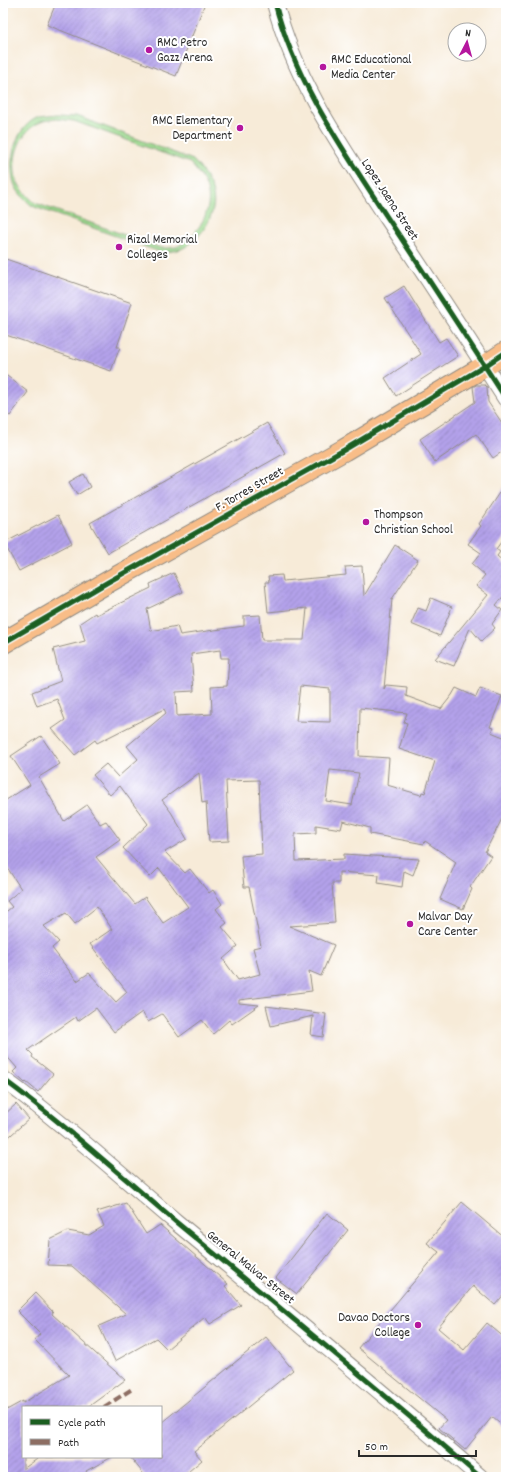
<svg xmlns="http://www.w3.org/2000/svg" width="509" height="1480" font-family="Dekko,sans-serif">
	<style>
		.green { fill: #9cd98e; stroke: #64825c; fill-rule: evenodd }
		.building { fill: url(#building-hatch); fill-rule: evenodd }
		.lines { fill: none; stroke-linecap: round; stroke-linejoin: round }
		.minor-casing { stroke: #918b82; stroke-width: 18 }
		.major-casing { stroke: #918b82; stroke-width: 23 }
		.minor { stroke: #fff; stroke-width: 16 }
		.major { stroke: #f8bd88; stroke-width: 21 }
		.quiet { stroke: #8d6e63; stroke-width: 4; stroke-dasharray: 8 4; stroke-linecap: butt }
		.cycleway-casing { stroke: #fff; stroke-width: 8 }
		.cycleway { stroke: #1b5e20; stroke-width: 5 }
		.poi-dot { fill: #b5179e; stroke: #fff; stroke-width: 1.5 }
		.labels { text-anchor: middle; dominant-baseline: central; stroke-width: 4; stroke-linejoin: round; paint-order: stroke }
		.poi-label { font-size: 13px; fill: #2b2b2b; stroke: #fff; text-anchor: start }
		.street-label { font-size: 13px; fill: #2b2b2b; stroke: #fff }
	</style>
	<defs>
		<pattern id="building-hatch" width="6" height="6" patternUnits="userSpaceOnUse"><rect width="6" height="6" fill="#b4a2eb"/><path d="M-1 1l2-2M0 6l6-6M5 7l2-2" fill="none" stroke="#9384bf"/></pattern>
	</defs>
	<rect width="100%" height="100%" fill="#fff"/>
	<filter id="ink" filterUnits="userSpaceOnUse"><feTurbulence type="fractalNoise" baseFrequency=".025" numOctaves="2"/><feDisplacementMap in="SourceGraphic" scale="8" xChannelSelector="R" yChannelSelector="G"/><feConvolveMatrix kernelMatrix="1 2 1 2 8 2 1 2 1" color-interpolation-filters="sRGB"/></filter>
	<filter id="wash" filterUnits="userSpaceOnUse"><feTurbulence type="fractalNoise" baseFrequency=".012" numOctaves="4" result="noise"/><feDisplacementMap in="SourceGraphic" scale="16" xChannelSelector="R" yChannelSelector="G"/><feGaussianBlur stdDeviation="0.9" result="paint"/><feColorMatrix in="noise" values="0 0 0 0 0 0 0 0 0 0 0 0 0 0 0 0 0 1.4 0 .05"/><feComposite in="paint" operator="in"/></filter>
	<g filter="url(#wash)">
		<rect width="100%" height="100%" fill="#f7ebd8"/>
		<path class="green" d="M58 115 77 116 193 160C213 182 222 202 204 229 198 237 191 245 181 249 176 251 169 251 163 253L32 206C24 198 15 191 13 179 8 157 17 125 39 117 45 116 52 116 58 115ZM56 119 74 121 190 163C197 171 204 179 207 189 213 209 200 231 184 242 182 244 179 246 176 247 172 248 166 248 161 248L35 203C28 196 19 188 16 178 11 157 20 130 41 122 45 120 51 120 56 119Z"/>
		<g id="blocks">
			<g class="building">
				<polygon points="56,3 205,3 176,76 47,25"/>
				<polygon points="3,258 132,303 117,347 120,347 111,371 3,334"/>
				<polygon points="404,286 439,342 446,338 458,356 396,396 385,378 421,354 385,298"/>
				<polygon points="3,373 28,392 10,416 3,411"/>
				<polygon points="476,385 485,385 487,387 488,402 506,429 506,449 493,458 476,434 435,462 420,439 475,402 473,387"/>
				<polygon points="267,423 285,453 108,553 90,523"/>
				<polygon points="83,474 90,487 77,495 69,482"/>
				<polygon points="506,484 506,535 496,549 500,552 497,556 506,564 506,593 496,605 502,610 492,624 495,628 481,641 470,628 454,666 435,659 488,595 476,586 485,575 472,564 481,553 468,544 481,526 479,524"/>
				<polygon points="58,515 72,543 19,571 4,543"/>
				<path d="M395 545 418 560 392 599 384 689 386 685 407 687 406 696 441 709 452 695 456 688 476 697 480 688 502 696 490 727 493 728 491 732 506 738V811L485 852 491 856 470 887 472 889 463 909 440 899 456 862 425 841 424 844 370 834V828L343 821 341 829 316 825V833L295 834 296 861 344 859V854L419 859 413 875 404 871 402 887 378 883 379 875 339 872V883H332L335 923 289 926 334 945 321 976 309 971 312 991 239 1000V1003L259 1005 232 1024 229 1020 213 1034 202 1020 179 1037 162 1014 148 1022 142 1012 114 1032 96 1008 78 1021 76 1017 28 1050 33 1055 32 1057 53 1074 38 1092 26 1082 25 1083 13 1072 17 1068 3 1052V914L12 907 7 901 21 889 3 861V802L30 785 11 756 41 736 60 764 39 777 64 821 87 805 100 824 106 821 120 840 96 857 135 904 145 897 163 923 188 907 159 868 150 877 123 848 148 824 120 786 110 795 93 775 106 764 118 777 138 759 127 746 166 713 164 709 97 743 95 740 75 755 52 729 65 720 57 699 37 706 32 692 61 681 53 649 85 641 80 623 95 613 96 615 151 588 150 584 174 573 183 592 147 609 151 631 177 626 180 635 214 630 244 626V616L260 615 262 640H304L307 608 268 612 265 582H269L268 576 282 575 283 581 346 575 345 567 362 566 364 596ZM220 650 221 658H229L227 686 211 687 212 714 177 716 176 692 194 691 191 654ZM300 686 330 689V722L296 721ZM360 708 407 713 404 722 407 723 399 749 435 761 425 793 422 792 421 795 387 785 389 758 359 756ZM330 770 359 773 352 805 326 801ZM199 773 202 803 206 802 209 842 229 841 226 781 259 780 262 854 241 856 244 887H249L261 946 253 948 260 974 238 980 223 959 238 946 222 927 227 923 216 909 222 904 213 890 209 893 190 869 185 873 165 852 187 839 171 812 162 800ZM97 907 112 929 90 944 127 992 116 1002 89 973 77 981 52 948 59 942 44 926 66 913 75 924Z"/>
				<polygon points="431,598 452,607 440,636 411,624 418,608 426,611"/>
				<polygon points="266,1006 326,1014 323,1037 311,1035 313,1016 271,1026"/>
				<polygon points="16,1104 29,1119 3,1142 3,1116"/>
				<polygon points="462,1202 506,1239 506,1292 495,1305 473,1286 438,1328 464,1350 487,1323 506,1339 506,1429 492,1417 465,1450 439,1428 446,1420 358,1348 439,1252 427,1243"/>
				<polygon points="126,1203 146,1234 160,1225 228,1284 225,1286 241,1305 210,1324 205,1317 167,1349 156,1338 115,1361 99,1326 126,1314 72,1266 48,1265 50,1240 68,1231 89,1235 104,1226 97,1212"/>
				<polygon points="327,1213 348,1230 297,1294 276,1278"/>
				<polygon points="35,1293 53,1312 52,1314 125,1380 88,1407 23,1407 23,1469 40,1457 112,1457 86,1471 89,1477 3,1477 3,1412 23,1401 23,1403 69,1375 35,1340 40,1334 17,1311"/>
				<polygon points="266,1337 293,1370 194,1451 202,1460 182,1477 146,1477 130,1457 161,1457 161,1423"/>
			</g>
		</g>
	</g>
	<g filter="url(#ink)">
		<use href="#blocks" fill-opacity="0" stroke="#918b82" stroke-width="1"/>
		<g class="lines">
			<defs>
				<g id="minor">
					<path d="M275 3C295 82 343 149 387 217 427 277 467 338 506 399"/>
					<path d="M3 1079C63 1123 119 1174 176 1222 278 1306 380 1390 480 1477"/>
				</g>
				<polyline id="major" points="3,643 108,582 344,450 485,366 506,352"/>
			</defs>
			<use href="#minor" class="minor-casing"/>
			<use href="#major" class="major-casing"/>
			<use href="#minor" class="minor"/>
			<use href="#major" class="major"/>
			<polyline class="quiet" points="104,1407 132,1389"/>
			<defs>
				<g id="cycleway">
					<path d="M275 3C295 82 343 149 387 217 427 277 467 338 506 399"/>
					<polyline points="3,643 108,582 344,450 485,366 506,352"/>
					<path d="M3 1079C63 1123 119 1174 176 1222 278 1306 380 1390 480 1477"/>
				</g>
			</defs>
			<use href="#cycleway" class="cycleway-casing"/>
			<use href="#cycleway" class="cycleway"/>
		</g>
	</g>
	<g class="poi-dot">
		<circle cx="149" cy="50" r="4"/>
		<circle cx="323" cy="67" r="4"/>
		<circle cx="240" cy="128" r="4"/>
		<circle cx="119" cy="247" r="4"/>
		<circle cx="366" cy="522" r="4"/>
		<circle cx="410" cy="924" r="4"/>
		<circle cx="418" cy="1325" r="4"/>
	</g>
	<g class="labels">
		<g class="poi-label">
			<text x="157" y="43">RMC Petro<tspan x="157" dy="15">Gazz Arena</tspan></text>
			<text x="331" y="60">RMC Educational<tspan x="331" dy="15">Media Center</tspan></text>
			<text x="232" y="121" text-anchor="end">RMC Elementary<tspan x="232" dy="15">Department</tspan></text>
			<text x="127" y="240">Rizal Memorial<tspan x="127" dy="15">Colleges</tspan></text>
			<text x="374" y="515">Thompson<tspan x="374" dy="15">Christian School</tspan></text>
			<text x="418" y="917">Malvar Day<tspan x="418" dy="15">Care Center</tspan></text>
			<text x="410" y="1318" text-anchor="end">Davao Doctors<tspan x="410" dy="15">College</tspan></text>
		</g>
		<g class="street-label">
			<text transform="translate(389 200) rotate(57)">Lopez Jaena Street</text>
			<text transform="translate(250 490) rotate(-30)">F. Torres Street</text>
			<text transform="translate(250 1268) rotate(39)">General Malvar Street</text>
		</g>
	</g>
	<rect width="509" height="1480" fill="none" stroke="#fff" stroke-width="16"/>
	<rect x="22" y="1406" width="140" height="52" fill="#ffffff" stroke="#aaaaaa"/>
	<rect x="30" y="1419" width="20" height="6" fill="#1b5e20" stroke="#aaaaaa"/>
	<text x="58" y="1426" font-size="12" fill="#2b2b2b">Cycle path</text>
	<rect x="30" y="1439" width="20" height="6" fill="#8d6e63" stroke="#aaaaaa"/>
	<text x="58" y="1446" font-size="12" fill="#2b2b2b">Path</text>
	<g transform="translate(467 42) rotate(6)"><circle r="19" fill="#ffffff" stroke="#aaaaaa"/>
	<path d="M0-3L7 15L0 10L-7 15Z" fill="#b5179e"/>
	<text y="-6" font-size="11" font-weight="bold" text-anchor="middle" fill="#2b2b2b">N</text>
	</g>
	<path d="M359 1450v6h117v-6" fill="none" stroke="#2b2b2b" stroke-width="2"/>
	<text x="365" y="1450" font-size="12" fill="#2b2b2b" stroke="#ffffff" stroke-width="3" paint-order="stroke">50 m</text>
</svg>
